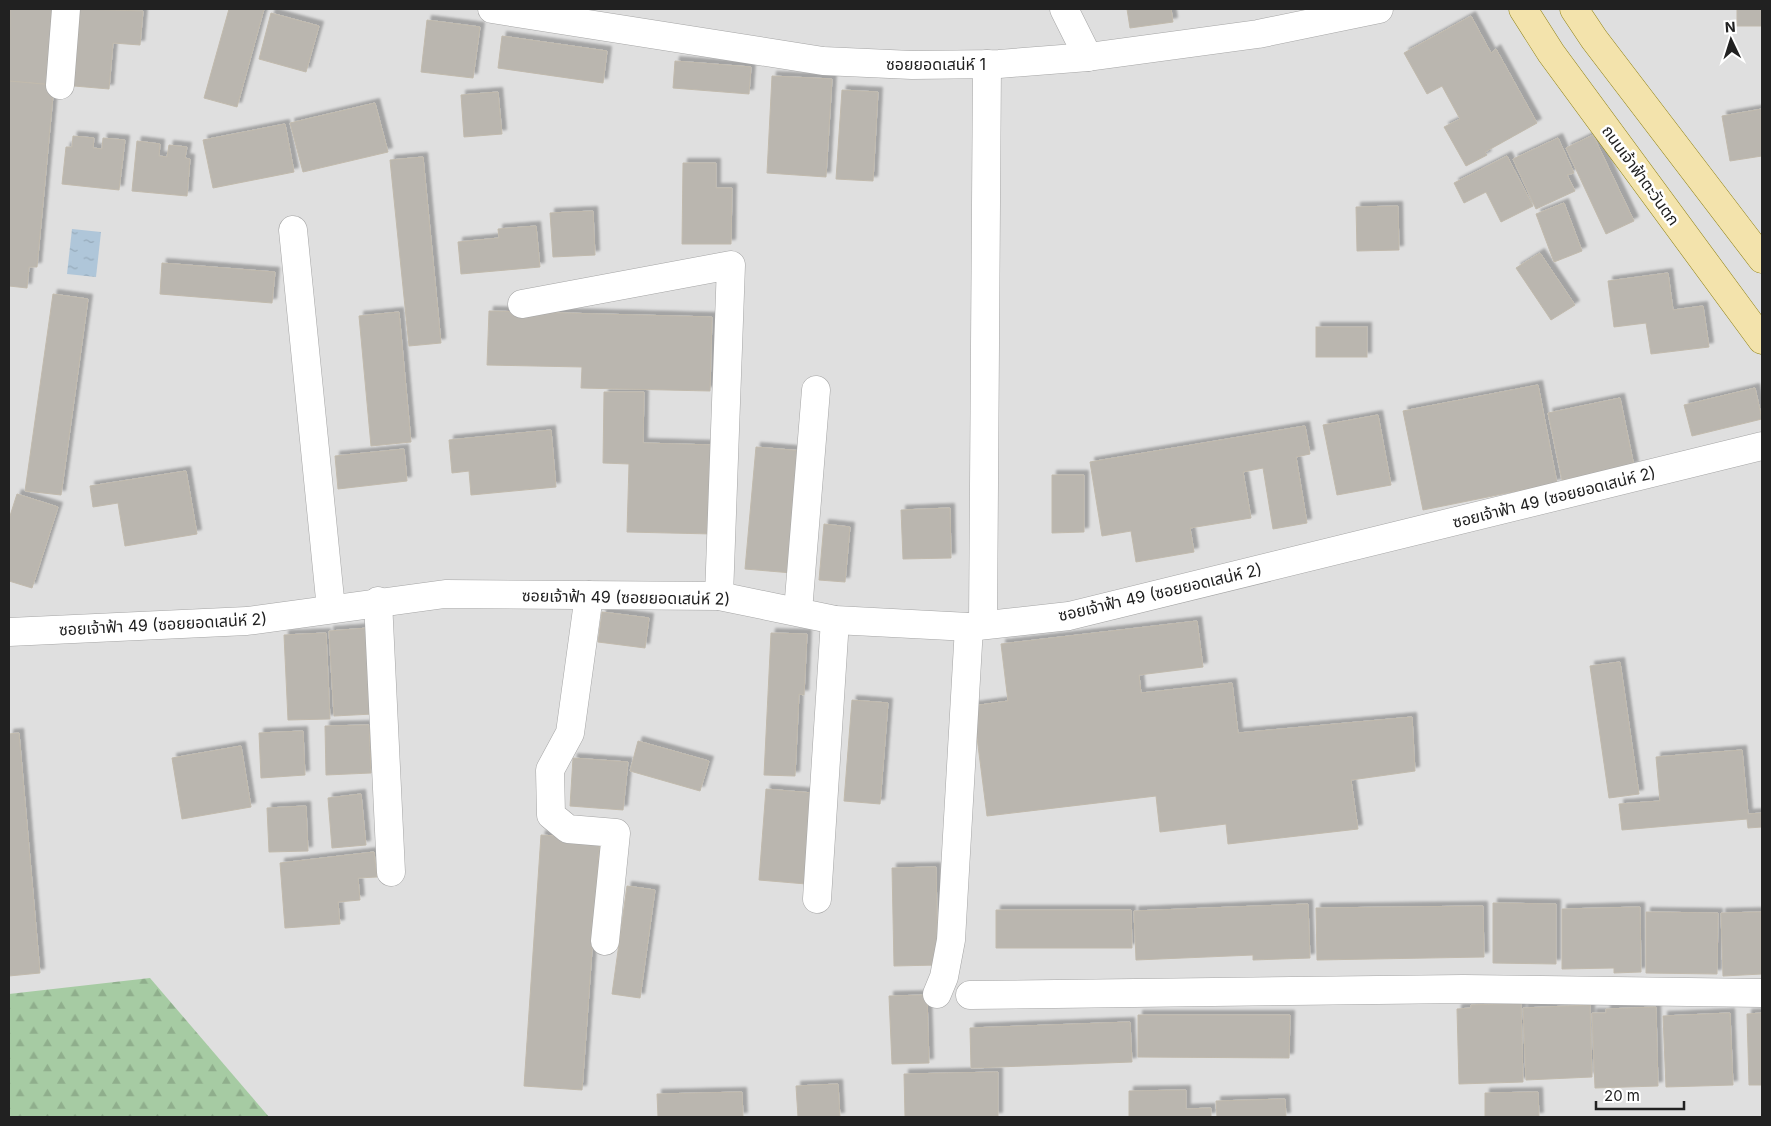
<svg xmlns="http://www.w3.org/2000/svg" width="1771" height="1126" font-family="Inter,'Noto Sans Thai',sans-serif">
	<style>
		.residential { fill: #dfdfdf }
		.forest { fill: url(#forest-firs) }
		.water { fill: url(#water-ripples) }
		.building { fill: #bab6af; stroke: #c1baad; filter: url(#shadow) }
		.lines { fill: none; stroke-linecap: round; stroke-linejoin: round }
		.minor-casing { stroke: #a5a5a5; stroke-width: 29 }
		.major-casing { stroke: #8e8011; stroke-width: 29 }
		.minor { stroke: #fff; stroke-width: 28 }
		.major { stroke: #f3e3ac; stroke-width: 28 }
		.labels { text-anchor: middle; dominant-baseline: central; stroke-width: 5; stroke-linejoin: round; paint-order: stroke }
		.street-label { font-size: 16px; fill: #212121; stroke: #fff }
	</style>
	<defs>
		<pattern id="forest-firs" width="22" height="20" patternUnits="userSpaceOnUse" patternTransform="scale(1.25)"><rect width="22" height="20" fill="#a6cba3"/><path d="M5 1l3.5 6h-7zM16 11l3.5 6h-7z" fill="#8fae8c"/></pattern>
		<pattern id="water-ripples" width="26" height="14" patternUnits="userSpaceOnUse" patternTransform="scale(1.25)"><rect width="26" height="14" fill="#afc6d9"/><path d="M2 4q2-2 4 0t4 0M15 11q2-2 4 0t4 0" fill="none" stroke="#96aaba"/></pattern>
		<filter id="shadow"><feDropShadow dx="4.5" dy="-4.5" stdDeviation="1" flood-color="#0004"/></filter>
	</defs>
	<rect width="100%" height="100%" fill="#f1f0e9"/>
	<rect class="residential" x="9" y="9" width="1753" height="1108"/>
	<polygon class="forest" points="150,978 269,1117 9,1117 9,994"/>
	<polygon class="water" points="72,229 101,232 96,277 67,274"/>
	<g class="building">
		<polygon points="10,9 62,9 54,85 9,81"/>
		<polygon points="80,9 143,11 140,45 113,43 109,89 74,86"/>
		<polygon points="229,9 264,9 237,107 204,98"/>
		<polygon points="1127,9 1171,9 1173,22 1130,28"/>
		<rect x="1737" y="9" width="25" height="17"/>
		<polygon points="271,13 319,26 306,72 259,59"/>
		<polygon points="1471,16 1491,53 1496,49 1537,123 1485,152 1487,155 1466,166 1444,127 1460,119 1442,86 1427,94 1404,53"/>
		<polygon points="427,20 480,27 473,78 421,72"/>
		<polygon points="502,36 607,51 603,83 498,68"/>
		<polygon points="675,61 751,67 749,94 673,88"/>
		<polygon points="772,76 832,79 826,177 767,173"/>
		<polygon points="9,81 54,85 37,267 29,267 27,288 9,286"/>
		<polygon points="842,90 878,92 873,181 836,179"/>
		<polygon points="498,92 502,134 464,137 461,95"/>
		<polygon points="375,103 388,152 303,172 290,123"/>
		<polygon points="1762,109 1762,156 1730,161 1722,116"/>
		<polygon points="285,124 294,172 213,188 203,140"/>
		<polygon points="1593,135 1634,221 1606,234 1566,148"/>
		<polygon points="73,136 94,138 93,148 102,149 103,138 125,140 119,190 62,184 66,147 72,147"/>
		<polygon points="1558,138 1574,173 1567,175 1575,191 1536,209 1513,159"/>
		<polygon points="137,141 160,144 159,156 167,157 169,145 187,147 185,158 190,159 187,196 132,191"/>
		<polygon points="1507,156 1533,206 1501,222 1486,192 1464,203 1454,183"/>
		<polygon points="423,157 441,343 409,346 390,160"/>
		<polygon points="683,163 716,163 716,188 732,188 731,244 682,244"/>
		<polygon points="1564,203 1582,251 1554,262 1536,214"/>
		<polygon points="1398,206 1399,250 1357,251 1356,207"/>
		<polygon points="593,211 595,255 553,257 550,213"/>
		<polygon points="536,226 540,267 461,274 458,242 499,238 498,229"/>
		<polygon points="1540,253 1575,305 1551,320 1516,268"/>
		<polygon points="162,263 275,272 272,303 160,294"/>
		<polygon points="1668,273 1673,310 1703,306 1709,347 1651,354 1646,323 1614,327 1608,281"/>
		<polygon points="53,294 88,299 61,495 25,491"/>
		<polygon points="489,311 712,317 710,391 581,388 582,367 487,365"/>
		<polygon points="399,312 411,442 371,446 359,316"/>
		<rect x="1316" y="327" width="51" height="30"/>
		<polygon points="1538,385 1557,483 1423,510 1403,411"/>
		<polygon points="1755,388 1762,419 1692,436 1684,405"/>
		<polygon points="604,392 644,392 643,443 713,445 712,534 627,532 629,464 603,463"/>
		<polygon points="1620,398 1634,466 1562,480 1548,413"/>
		<polygon points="1378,415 1391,485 1337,495 1323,425"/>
		<polygon points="1305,426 1310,454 1296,457 1307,523 1273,529 1263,468 1243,472 1251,518 1190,528 1194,552 1136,562 1131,531 1102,536 1090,462"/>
		<polygon points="551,430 556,487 471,495 469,471 452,473 449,440"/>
		<polygon points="756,447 803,451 792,573 745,569"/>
		<polygon points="404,449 407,481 338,489 335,456"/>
		<polygon points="186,471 197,534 125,546 118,503 93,507 90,486"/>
		<polygon points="1052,475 1084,475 1084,532 1052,533"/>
		<polygon points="17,494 58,507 32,588 9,581 9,519"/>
		<polygon points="950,508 951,558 903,559 901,510"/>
		<polygon points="824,524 850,527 845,582 819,580"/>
		<polygon points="602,612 649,618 645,648 598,642"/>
		<polygon points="1197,621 1203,667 1139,675 1141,693 1232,683 1238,733 1412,717 1415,771 1351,780 1358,829 1228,844 1226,824 1160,832 1156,796 987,816 973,706 1008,701 1001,644"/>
		<polygon points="368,628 373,714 334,716 329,631"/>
		<polygon points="326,633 330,719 288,720 284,635"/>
		<polygon points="771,633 807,634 804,695 799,694 795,776 764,775"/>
		<polygon points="1620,662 1639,794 1609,798 1590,666"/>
		<polygon points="852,700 888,703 880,804 844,801"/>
		<polygon points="369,725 371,773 326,775 325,726"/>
		<polygon points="303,731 305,775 261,778 259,733"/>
		<polygon points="19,733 40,973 9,976 9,734"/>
		<polygon points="638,741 709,761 700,791 630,771"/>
		<polygon points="241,746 251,807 182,819 172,758"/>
		<polygon points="1742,750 1748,814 1762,813 1762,827 1748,828 1747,819 1622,830 1619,804 1660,801 1656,757"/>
		<polygon points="573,758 628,762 623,810 570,806"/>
		<polygon points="766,789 813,793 806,884 759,880"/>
		<polygon points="361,794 366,845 332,848 328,798"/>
		<polygon points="306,806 308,851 269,852 267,808"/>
		<polygon points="541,835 600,839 582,1090 524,1086"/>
		<polygon points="374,852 377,877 358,878 360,900 338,902 340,924 285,928 280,863"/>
		<polygon points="936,867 938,965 894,966 892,868"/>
		<polygon points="627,886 655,890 640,998 612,994"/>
		<polygon points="1493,903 1556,904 1556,964 1493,963"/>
		<polygon points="1308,904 1310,958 1253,960 1253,955 1136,960 1134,911"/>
		<polygon points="1483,906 1484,957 1317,960 1316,908"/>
		<polygon points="1640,907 1641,972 1614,973 1614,968 1562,969 1562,909"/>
		<polygon points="996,910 1131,910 1132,948 996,948"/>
		<polygon points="1646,912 1718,913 1717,974 1646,973"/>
		<polygon points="1762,912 1762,974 1723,976 1721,913"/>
		<polygon points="927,995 929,1063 892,1064 889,996"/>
		<polygon points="1521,1003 1523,1082 1459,1084 1457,1009 1471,1008 1471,1005"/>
		<polygon points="1590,1005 1592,1077 1526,1080 1523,1008"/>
		<polygon points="1656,1007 1658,1086 1595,1088 1592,1013 1606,1013 1606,1009"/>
		<polygon points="1730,1013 1733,1085 1666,1087 1663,1016"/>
		<polygon points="1762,1013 1762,1085 1749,1085 1747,1014"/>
		<polygon points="1138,1015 1290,1015 1289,1058 1138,1057"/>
		<polygon points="1130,1022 1132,1062 971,1068 970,1028"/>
		<polygon points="998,1072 998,1117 905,1117 904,1074"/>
		<polygon points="838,1084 840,1117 798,1117 796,1086"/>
		<polygon points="1186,1090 1186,1109 1211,1108 1211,1117 1129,1117 1129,1091"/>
		<polygon points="742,1092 743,1117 658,1117 657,1094"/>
		<polygon points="1538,1092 1539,1117 1485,1117 1485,1093"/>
		<polygon points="1285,1099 1286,1117 1217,1117 1216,1101"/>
	</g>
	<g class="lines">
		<defs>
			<g id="minor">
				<polyline points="492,9 823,61 912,65 999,64 1088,57 1258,34 1379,9"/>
				<polyline points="1064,9 1088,57"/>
				<polyline points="60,85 66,9"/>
				<polyline points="293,230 331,609"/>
				<polyline points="522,304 731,265 719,596"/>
				<polyline points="589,595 570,733 550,770 551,815 568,829 616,833 605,941"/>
				<polyline points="378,601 391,872"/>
				<polyline points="798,611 816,390"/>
				<polyline points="983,625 987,64"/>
				<polyline points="9,632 247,621 445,594 719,596 835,620 969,627 1069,616 1762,446"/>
				<polyline points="817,899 835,620"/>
				<polyline points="937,994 944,977 951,940 969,627"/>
				<polyline points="970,995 1463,989 1762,993"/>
			</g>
			<g id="major">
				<polyline points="1523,9 1551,53 1762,340"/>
				<polyline points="1574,9 1594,39 1762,259"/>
			</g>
		</defs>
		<use href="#minor" class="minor-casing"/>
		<use href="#major" class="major-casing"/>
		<use href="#minor" class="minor"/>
		<use href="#major" class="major"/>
	</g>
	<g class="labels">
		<g class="street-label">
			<text x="936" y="64">ซอยยอดเสน่ห์ 1</text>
			<text transform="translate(1641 175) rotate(54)">ถนนเจ้าฟ้าตะวันตก</text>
			<text transform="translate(1554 497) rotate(-14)">ซอยเจ้าฟ้า 49 (ซอยยอดเสน่ห์ 2)</text>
			<text transform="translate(1160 592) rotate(-13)">ซอยเจ้าฟ้า 49 (ซอยยอดเสน่ห์ 2)</text>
			<text transform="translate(626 597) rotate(1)">ซอยเจ้าฟ้า 49 (ซอยยอดเสน่ห์ 2)</text>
			<text transform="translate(163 624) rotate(-3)">ซอยเจ้าฟ้า 49 (ซอยยอดเสน่ห์ 2)</text>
		</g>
	</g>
	<rect width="1771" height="1126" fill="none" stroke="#212121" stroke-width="20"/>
	<g transform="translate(1731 40) rotate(356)" stroke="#ffffff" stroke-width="4" paint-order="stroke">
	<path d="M0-4L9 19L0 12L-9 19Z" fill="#212121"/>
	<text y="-8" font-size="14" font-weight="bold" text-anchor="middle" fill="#212121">N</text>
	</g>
	<path d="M1596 1101v8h88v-8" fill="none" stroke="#212121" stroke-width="2.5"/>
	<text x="1604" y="1101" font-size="15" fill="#212121" stroke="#ffffff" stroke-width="4" paint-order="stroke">20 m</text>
</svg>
